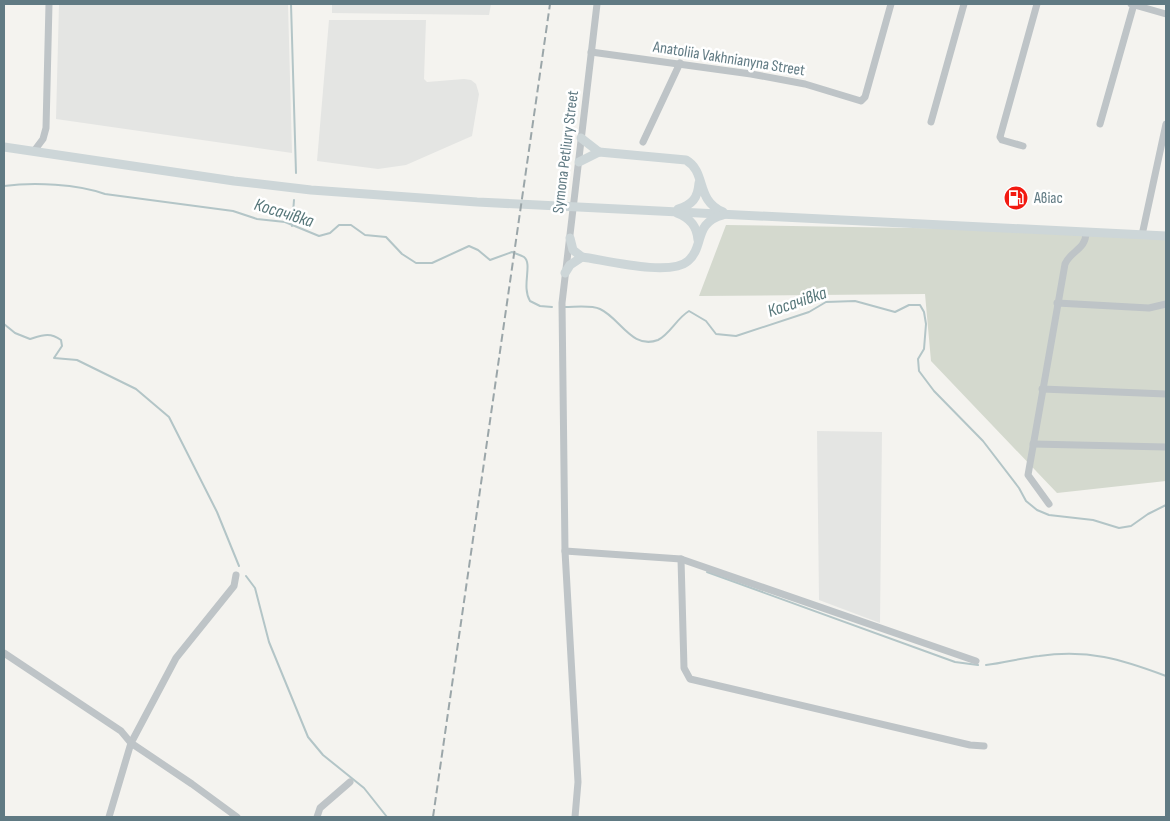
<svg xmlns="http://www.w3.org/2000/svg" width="1170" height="821" font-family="'Sofia Sans Condensed',sans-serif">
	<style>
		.built { fill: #e4e5e3 }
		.green { fill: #d4d9ce }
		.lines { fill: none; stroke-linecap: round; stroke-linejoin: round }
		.stream { stroke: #b3c5c7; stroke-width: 2 }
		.minor { stroke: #bec4c7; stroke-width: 7 }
		.major { stroke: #cdd6d8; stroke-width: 9 }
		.rail { stroke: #9ba6a9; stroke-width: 2; stroke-dasharray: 8 4; stroke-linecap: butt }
		.labels { text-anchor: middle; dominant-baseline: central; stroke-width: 5; stroke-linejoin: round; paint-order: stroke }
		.street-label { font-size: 16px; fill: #607a83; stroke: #fff }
		.poi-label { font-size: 16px; fill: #607a83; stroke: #fff; text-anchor: start }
		.water-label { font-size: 18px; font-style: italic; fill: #57777a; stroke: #fff }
	</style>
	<rect width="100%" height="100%" fill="#f4f3ef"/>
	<g class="built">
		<polygon points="59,4 288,4 292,153 56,119"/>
		<polygon points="332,4 491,4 489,15 332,13"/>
		<polygon points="329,20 426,20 424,79 427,82 464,79 471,80 476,84 479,94 472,136 406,165 378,169 317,161"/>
		<polygon points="817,431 882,432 880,623 819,600"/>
	</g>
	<polygon class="green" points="726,225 1166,232 1166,481 1057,493 931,361 925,294 699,296"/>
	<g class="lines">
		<g class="stream">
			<polyline points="291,4 296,173"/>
			<path d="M4 186C34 182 77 184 105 194L233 211 257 219 285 222 319 236 330 233 339 225H351L365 235 386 237 402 254 416 263H432L469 246 478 250 490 260 512 252C516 254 521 255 524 257 533 264 521 286 530 301L540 306 552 307"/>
			<polyline points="292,226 294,200"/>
			<path d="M565 307C576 307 591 305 600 309 620 318 632 350 658 340 670 334 677 318 689 311L706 321 716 334 736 336 809 312 826 302 855 301 895 312 909 305H920L924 312 926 324 924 349 918 359 919 371 934 391 983 441 1019 488 1026 501 1037 510 1049 515 1093 520 1119 528 1131 526 1148 514 1166 505"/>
			<path d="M4 324 15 333 30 339C43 335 50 332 61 340L62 346 54 358 77 360 136 389 169 417 217 512 239 566"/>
			<polyline points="707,572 955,662 978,665"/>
			<polyline points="246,576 255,588 269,642 308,737 323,755 364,788 387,817"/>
			<path d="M986 665C1004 663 1021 658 1039 656 1088 649 1121 659 1166 676"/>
		</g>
		<g class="minor">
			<polyline points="1131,4 1166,14"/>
			<polyline points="591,52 751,74 805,84 861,101 865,97 891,4"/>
			<polyline points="931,122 964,4"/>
			<polyline points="1100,124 1134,4"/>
			<polyline points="643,142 680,63"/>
			<polyline points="1023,146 1002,140 1000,137 1037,4"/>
			<polyline points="34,151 43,139 46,128 49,4"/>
			<polyline points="1142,235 1166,124"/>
			<polyline points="1057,303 1149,308 1166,304"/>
			<polyline points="1042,389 1166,394"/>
			<polyline points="1033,444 1166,447"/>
			<path d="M1049 504 1028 475 1065 264C1071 250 1086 250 1086 232"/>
			<polyline points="565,551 681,559 976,661"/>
			<polyline points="681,559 684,668 690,679 970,745 984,746"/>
			<polyline points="236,575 234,586 176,658 131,743 192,784 237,817"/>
			<polyline points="4,653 121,731 131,743 109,817"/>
			<polyline points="317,817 320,808 350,782"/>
			<polyline points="575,817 578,782 565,551 562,303 597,4"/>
		</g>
		<g class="major">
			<polyline points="581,138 599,152"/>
			<polyline points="4,147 234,181 311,190 477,202 1166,236"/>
			<path d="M579 162 599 152 686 160C707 172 695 200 723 212"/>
			<path d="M678 209C692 205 698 198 699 183"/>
			<path d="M677 213C690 218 697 226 698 240"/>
			<path d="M570 238 573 250 582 257C605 260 670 277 688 261 705 246 693 223 723 215"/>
			<polyline points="565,273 570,265 582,257"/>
		</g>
		<polyline class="rail" points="433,817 550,4"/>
	</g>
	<defs>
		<symbol id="fuel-disc" viewBox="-11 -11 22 22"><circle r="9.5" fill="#f21a11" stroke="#fff"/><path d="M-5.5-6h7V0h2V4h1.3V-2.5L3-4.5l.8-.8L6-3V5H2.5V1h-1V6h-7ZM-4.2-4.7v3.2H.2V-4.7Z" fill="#fff"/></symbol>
	</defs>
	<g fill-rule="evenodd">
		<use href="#fuel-disc" x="1002" y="184" width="28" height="28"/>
	</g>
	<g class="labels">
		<g class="street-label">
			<text transform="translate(729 59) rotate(9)">Anatoliia Vakhnianyna Street</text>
			<text transform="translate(566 152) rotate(-83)">Symona Petliury Street</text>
		</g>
		<g class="poi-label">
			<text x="1034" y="198">Авіас</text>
		</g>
		<g class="water-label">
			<text transform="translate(284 213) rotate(17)">Косачівка</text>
			<text transform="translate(797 302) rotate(-19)">Косачівка</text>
		</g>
	</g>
	<rect width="1170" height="821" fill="none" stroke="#607a83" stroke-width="10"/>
</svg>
